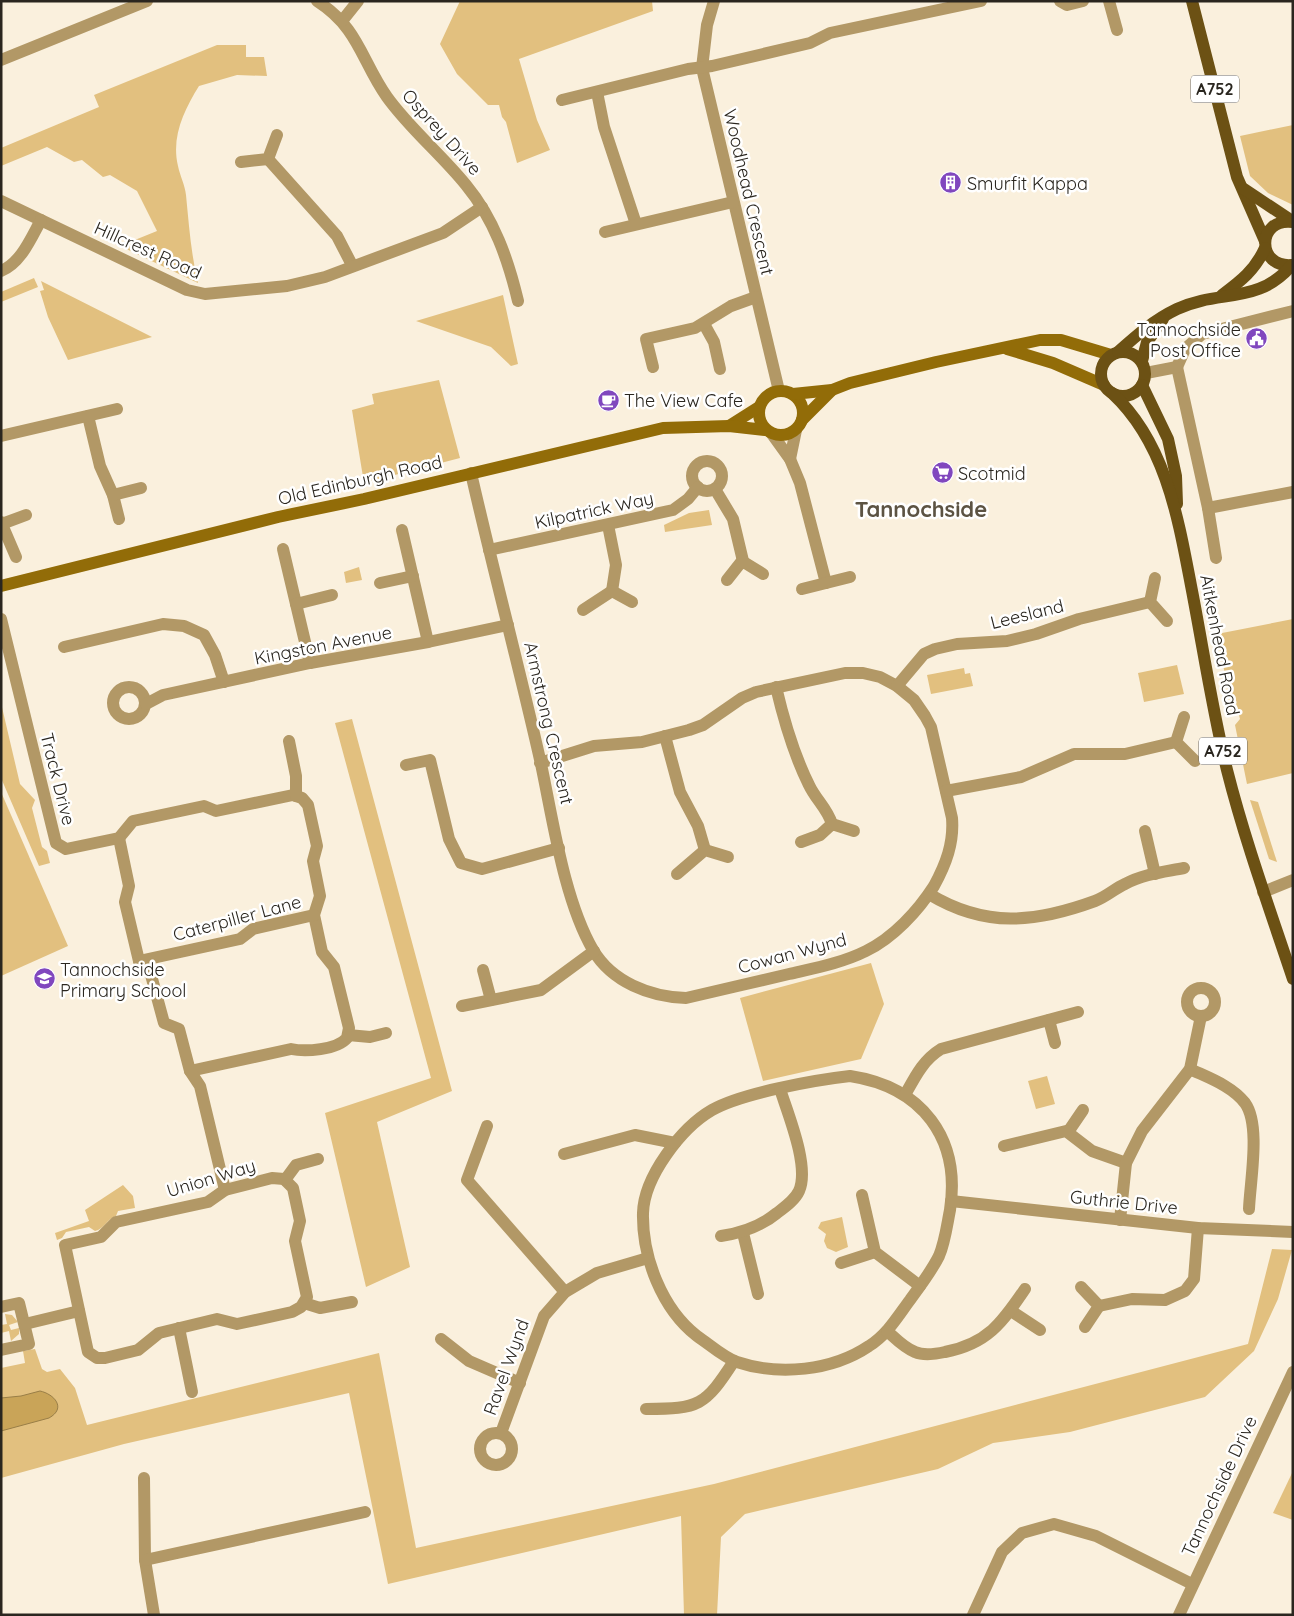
<svg xmlns="http://www.w3.org/2000/svg" width="1294" height="1616" font-family="Quicksand,sans-serif">
	<style>
		.green { fill: #e2c07f }
		.water { fill: #c9a458; stroke: #997e47 }
		.lines { fill: none; stroke-linecap: round; stroke-linejoin: round }
		.minor { stroke: #b29866; stroke-width: 12 }
		.tertiary { stroke: #b29866; stroke-width: 12 }
		.secondary { stroke: #926c08; stroke-width: 12 }
		.primary { stroke: #6c5114; stroke-width: 12 }
		.labels { text-anchor: middle; dominant-baseline: central; stroke-width: 5; stroke-linejoin: round; paint-order: stroke }
		.shield { fill: #fff; stroke: #6a6762; stroke-width: 1 }
		.shield-label { font-size: 16px; font-weight: bold; fill: #2a261f }
		.street-label { font-size: 18px; fill: #2a261f; stroke: #fff }
		.poi-label { font-size: 18px; fill: #2a261f; stroke: #fff; text-anchor: start }
		.district-label { font-size: 22px; font-weight: bold; fill: #5c5343; stroke: #fff }
	</style>
	<rect width="100%" height="100%" fill="#faf0dd"/>
	<g class="green">
		<polygon points="460,1 652,1 653,11 519,59 537,120 550,150 517,163 506,122 502,117 499,105 488,105 457,74 440,44"/>
		<path d="M217 45H246V57H264L267 76 237 75 199 86C184 110 171 137 178 166 180 176 185 185 186 195 189 225 191 254 198 283L120 246 157 231 137 191 110 175 103 177 82 160 74 162 47 147 1 166V148L99 107 94 95Z"/>
		<polygon points="1293,125 1293,205 1268,193 1250,176 1240,136"/>
		<polygon points="34,278 38,287 1,302 1,292"/>
		<polygon points="41,281 152,337 68,360 48,317 40,291 44,290"/>
		<polygon points="503,295 518,364 511,366 491,347 416,321"/>
		<polygon points="439,380 460,458 364,483 352,410 374,404 372,394"/>
		<polygon points="709,510 712,525 665,532 664,525 689,513"/>
		<polygon points="359,567 362,580 346,583 344,572"/>
		<polygon points="1293,619 1293,773 1247,784 1235,725 1240,719 1236,703 1230,700 1217,634"/>
		<polygon points="1177,665 1184,694 1144,702 1138,673"/>
		<polygon points="964,668 965,674 970,673 973,686 931,694 927,675"/>
		<polygon points="1,703 20,784 35,800 32,808 42,847 47,851 50,863 39,866 1,778"/>
		<polygon points="352,719 452,1091 377,1122 410,1267 366,1287 325,1113 431,1078 335,723"/>
		<polygon points="1,792 68,946 1,976"/>
		<polygon points="1250,800 1258,802 1277,862 1269,859"/>
		<polygon points="871,963 884,1004 861,1059 763,1081 740,998"/>
		<polygon points="1047,1076 1055,1104 1036,1109 1028,1081"/>
		<path d="M123 1185 133 1196 135 1208 118 1211 116 1216C107 1219 104 1229 95 1231L89 1227 66 1232 62 1238 57 1240 55 1233 89 1221 85 1210Z"/>
		<polygon points="842,1217 848,1247 836,1252 827,1248 824,1241 826,1234 818,1228 821,1222"/>
		<polygon points="1272,1249 1292,1250 1278,1299 1254,1351 1205,1397 1070,1432 993,1443 938,1469 745,1514 721,1537 717,1615 684,1615 681,1516 388,1584 349,1393 124,1444 1,1478 1,1368 25,1363 23,1351 35,1349 42,1369 47,1372 60,1369 75,1388 87,1425 379,1353 416,1548 714,1484 1248,1344"/>
		<polygon points="5,1314 12,1315 18,1322 9,1325 11,1330 19,1328 19,1334 11,1341 9,1331 1,1333 1,1325 7,1324"/>
		<polygon points="1293,1471 1293,1520 1273,1513"/>
	</g>
	<path class="water" d="M40 1391C54 1394 67 1408 49 1418L1 1431V1398L21 1396Z"/>
	<g class="lines">
		<g class="minor">
			<path d="M317 1C359 28 361 60 387 97 410 129 441 154 466 185 494 219 508 259 518 301"/>
			<polyline points="714,1 707,25 702,68 779,391"/>
			<polyline points="1060,1 1067,5 1083,1"/>
			<polyline points="1109,1 1117,30"/>
			<polyline points="342,21 358,1"/>
			<polyline points="1,60 147,1"/>
			<polyline points="597,92 604,127 636,224"/>
			<polyline points="562,100 688,69 712,66 810,43 830,33 981,1"/>
			<polyline points="268,159 337,236 352,265"/>
			<polyline points="241,162 268,159 277,135"/>
			<polyline points="1,201 187,290 205,294 287,286 325,277 443,233 482,207"/>
			<polyline points="605,232 733,202"/>
			<path d="M1 271C21 263 31 238 41 220"/>
			<polyline points="704,324 714,342 720,369"/>
			<polyline points="653,367 646,339 695,328 731,306 756,297"/>
			<polyline points="1177,367 1208,508 1293,492"/>
			<polyline points="1177,367 1185,349 1202,334 1293,311"/>
			<polyline points="1146,373 1177,367"/>
			<polyline points="88,416 100,466 113,495 119,519"/>
			<polyline points="772,434 790,459 800,483 826,583"/>
			<polyline points="1,436 117,409"/>
			<polyline points="790,459 796,430"/>
			<circle cx="707" cy="476" r="15"/>
			<path d="M471 473C493 570 519 666 541 764 553 820 564 900 593 950 612 982 650 997 686 998 720 990 755 982 789 974 815 968 842 963 866 951 893 938 918 911 934 886 946 864 954 843 952 818L931 727 925 716 914 700 897 686 880 677 863 673H845L756 692 742 698 703 725 689 730 642 742 594 746 540 763"/>
			<polyline points="715,489 733,519 743,561"/>
			<polyline points="113,495 141,488"/>
			<polyline points="1208,508 1216,558"/>
			<polyline points="1,522 16,557"/>
			<polyline points="2,524 26,515"/>
			<polyline points="608,525 616,565 612,591"/>
			<polyline points="402,530 428,642"/>
			<polyline points="283,549 310,663"/>
			<polyline points="489,550 673,510 688,499 698,487"/>
			<polyline points="1155,578 1150,602 1167,621"/>
			<polyline points="727,580 742,561 763,574"/>
			<polyline points="380,583 413,576"/>
			<polyline points="802,589 850,577"/>
			<polyline points="296,604 332,595"/>
			<polyline points="583,610 612,591 632,602"/>
			<path d="M1 619 56 843 66 849 119 838 133 821 204 806 216 811 293 795 302 798 308 805 317 846 313 861 320 896 314 915 322 952 334 967 349 1028 347 1038C337 1050 305 1052 291 1049L190 1071"/>
			<polyline points="64,647 163,624 184,626 204,635 215,655 224,682"/>
			<polyline points="897,686 924,654 935,649 957,644 1007,641 1036,634 1079,619 1150,602"/>
			<circle cx="129" cy="703" r="16"/>
			<path d="M776 687C784 721 793 753 809 785 816 800 827 808 832 824"/>
			<polyline points="146,704 163,695 310,663 428,642 508,625"/>
			<polyline points="1184,717 1176,742 1195,761"/>
			<polyline points="665,736 680,792 698,826 705,850"/>
			<polyline points="289,741 296,776 296,796"/>
			<polyline points="406,765 430,760 449,839 461,863 482,869 559,848"/>
			<polyline points="946,791 1021,777 1074,754 1125,754 1176,742"/>
			<polyline points="1145,831 1155,874"/>
			<polyline points="119,838 129,886 125,902 139,961 151,975 164,1023 179,1029 190,1071 200,1086 225,1190"/>
			<polyline points="801,842 820,835 832,824 854,831"/>
			<polyline points="677,874 705,850 728,857"/>
			<polyline points="1263,892 1293,880"/>
			<path d="M929 894C985 928 1035 923 1095 901 1106 897 1114 889 1125 884 1143 874 1164 872 1184 868"/>
			<polyline points="139,961 240,939 253,929 314,915"/>
			<polyline points="483,970 491,1000"/>
			<circle cx="1201" cy="1002" r="14"/>
			<polyline points="462,1006 541,990 594,951"/>
			<polyline points="1049,1020 1055,1043"/>
			<polyline points="348,1035 370,1037 386,1033"/>
			<path d="M1190 1069C1209 1078 1232 1086 1245 1103 1261 1125 1250 1182 1249 1209"/>
			<path d="M850 1076C922 1087 961 1138 950 1210 947 1225 945 1242 939 1256 931 1272 920 1286 910 1300 898 1316 887 1335 869 1346 832 1371 779 1376 737 1362 723 1357 709 1344 697 1336 662 1309 642 1257 643 1213 644 1177 681 1128 712 1110 742 1093 815 1080 850 1076Z"/>
			<path d="M905 1095C915 1077 923 1060 941 1049L1078 1012"/>
			<polyline points="487,1126 467,1180 565,1292"/>
			<polyline points="1068,1132 1083,1110"/>
			<polyline points="1004,1146 1066,1131 1092,1151 1126,1163"/>
			<polyline points="564,1154 635,1135 675,1143"/>
			<polygon points="272,1178 284,1179 293,1188 300,1221 295,1241 307,1297 301,1307 292,1312 237,1324 217,1319 159,1333 138,1350 105,1358 97,1358 88,1352 65,1245 101,1237 116,1222 208,1202 225,1190"/>
			<polyline points="285,1180 296,1165 318,1159"/>
			<polyline points="862,1195 875,1252 920,1286"/>
			<polyline points="951,1201 1198,1228 1293,1232"/>
			<polyline points="1120,1220 1126,1163 1142,1131 1190,1069 1201,1016"/>
			<polyline points="743,1233 758,1294"/>
			<path d="M721 1236C742 1233 760 1227 777 1213 785 1207 795 1200 799 1191 810 1167 788 1114 780 1089"/>
			<polyline points="841,1263 875,1252"/>
			<polyline points="1081,1287 1099,1306 1085,1327"/>
			<polyline points="304,1303 320,1308 352,1302"/>
			<polyline points="1099,1306 1132,1299 1165,1300 1185,1291 1194,1279 1198,1228"/>
			<polyline points="1,1307 19,1303 29,1344 1,1350"/>
			<polyline points="1011,1311 1040,1330"/>
			<polyline points="25,1324 79,1311"/>
			<polyline points="179,1328 192,1392"/>
			<path d="M887 1331C895 1338 904 1348 915 1352 924 1356 936 1354 945 1352 987 1344 1002 1323 1025 1289"/>
			<polyline points="441,1339 469,1361 520,1383"/>
			<path d="M646 1409C699 1409 705 1406 734 1361"/>
			<polyline points="501,1433 544,1316 565,1292 597,1273 648,1258"/>
			<circle cx="496" cy="1449" r="16"/>
			<polyline points="144,1478 145,1560 154,1615"/>
			<polyline points="145,1560 365,1512"/>
			<polyline points="973,1615 1002,1552 1022,1533 1054,1524 1096,1536 1192,1584"/>
		</g>
		<polyline class="tertiary" points="1179,1615 1293,1372"/>
		<g class="secondary">
			<polyline points="1007,349 1053,363 1104,385"/>
			<circle cx="781" cy="413" r="22"/>
			<polyline points="793,394 832,390 850,383 936,362 1040,340 1061,340 1111,355"/>
			<polyline points="802,420 832,390"/>
			<polyline points="729,426 759,407"/>
			<polyline points="1,586 278,517 364,499 663,428 729,426 765,430"/>
		</g>
		<g class="primary">
			<polyline points="1192,1 1237,177 1265,241"/>
			<polyline points="1244,189 1292,221"/>
			<path d="M1293 222C1256 217 1256 269 1293 265"/>
			<path d="M1222 295C1241 281 1255 270 1265 248"/>
			<circle cx="1123" cy="374" r="22"/>
			<path d="M1118 352C1137 335 1154 320 1177 309 1220 289 1258 305 1292 265"/>
			<polyline points="1142,361 1147,342 1163,319"/>
			<polyline points="1142,385 1168,439 1176,476 1177,504"/>
			<path d="M1112 393C1168 445 1179 524 1193 596 1204 654 1213 713 1227 770 1245 841 1270 910 1293 979"/>
		</g>
	</g>
	<defs>
		<symbol id="building-disc" viewBox="-11 -11 22 22"><circle r="9.5" fill="#8047be" stroke="#fff"/><path d="M-4-6H4V6H1V3H-1V6H-4ZM-2.5-4.3h1.7v1.8h-1.7ZM.8-4.3h1.7v1.8H.8ZM-2.5-1h1.7V.8h-1.7ZM.8-1h1.7V.8H.8Z" fill="#fff"/></symbol>
		<symbol id="civic-disc" viewBox="-11 -11 22 22"><circle r="9.5" fill="#8047be" stroke="#fff"/><path d="M-.6-6.5H3V-4.5H.6V-3L4-1V1h2V6H-6V1h2V-1L-.6-3ZM-1.2 2.5V6h2.4V2.5Z" fill="#fff"/></symbol>
		<symbol id="cafe-disc" viewBox="-11 -11 22 22"><circle r="9.5" fill="#8047be" stroke="#fff"/><path d="M-5.5-4.5H6V0H3Q3 3.5 0 3.5H-2.5Q-5.5 3.5-5.5 0ZM3-3.2v2h1.7v-2ZM-6 4.5H4V6H-6Z" fill="#fff"/></symbol>
		<symbol id="supermarket-disc" viewBox="-11 -11 22 22"><circle r="9.5" fill="#8047be" stroke="#fff"/><path d="M-6-5.5h2.5l.6 2H6L4.5 2H-2.5L-4.4-4H-6ZM-1.5 3.2a1.3 1.3 0 1 0 .1 0ZM3 3.2a1.3 1.3 0 1 0 .1 0Z" fill="#fff"/></symbol>
		<symbol id="school-disc" viewBox="-11 -11 22 22"><circle r="9.5" fill="#8047be" stroke="#fff"/><path d="M0-5L7-2L0 1L-7-2ZM-4 1L0 2.5L4 1V4Q0 6-4 4Z" fill="#fff"/></symbol>
	</defs>
	<g fill-rule="evenodd">
		<use href="#building-disc" x="938" y="170" width="25" height="25"/>
		<use href="#civic-disc" x="1244" y="326" width="25" height="25"/>
		<use href="#cafe-disc" x="596" y="388" width="25" height="25"/>
		<use href="#supermarket-disc" x="930" y="460" width="25" height="25"/>
		<use href="#school-disc" x="32" y="966" width="25" height="25"/>
	</g>
	<g class="labels">
		<g class="shield">
			<rect x="1191" y="75.5" width="48" height="27" rx="4"/>
			<rect x="1199" y="737.5" width="48" height="27" rx="4"/>
		</g>
		<g class="shield-label">
			<text x="1215" y="89">A752</text>
			<text x="1223" y="751">A752</text>
		</g>
		<g class="street-label">
			<text transform="translate(442 132) rotate(48)">Osprey Drive</text>
			<text transform="translate(749 192) rotate(77)">Woodhead Crescent</text>
			<text transform="translate(148 250) rotate(24)">Hillcrest Road</text>
			<text transform="translate(360 480) rotate(-13)">Old Edinburgh Road</text>
			<text transform="translate(594 510) rotate(-12)">Kilpatrick Way</text>
			<text transform="translate(1027 614) rotate(-14)">Leesland</text>
			<text transform="translate(323 645) rotate(-11)">Kingston Avenue</text>
			<text transform="translate(1220 645) rotate(79)">Aitkenhead Road</text>
			<text transform="translate(549 723) rotate(77)">Armstrong Crescent</text>
			<text transform="translate(58 779) rotate(76)">Track Drive</text>
			<text transform="translate(237 918) rotate(-15)">Caterpiller Lane</text>
			<text transform="translate(792 953) rotate(-15)">Cowan Wynd</text>
			<text transform="translate(211 1178) rotate(-17)">Union Way</text>
			<text transform="translate(1124 1202) rotate(6)">Guthrie Drive</text>
			<text transform="translate(506 1367) rotate(-70)">Ravel Wynd</text>
			<text transform="translate(1219 1486) rotate(-65)">Tannochside Drive</text>
		</g>
		<g class="poi-label">
			<text x="967" y="183">Smurfit Kappa</text>
			<text x="1241" y="329" text-anchor="end">Tannochside<tspan x="1241" dy="21">Post Office</tspan></text>
			<text x="624" y="400">The View Cafe</text>
			<text x="958" y="473">Scotmid</text>
			<text x="60" y="969">Tannochside<tspan x="60" dy="21">Primary School</tspan></text>
		</g>
		<g class="district-label">
			<text x="921" y="509">Tannochside</text>
		</g>
	</g>
	<rect width="1294" height="1616" fill="none" stroke="#2a261f" stroke-width="5"/>
</svg>
